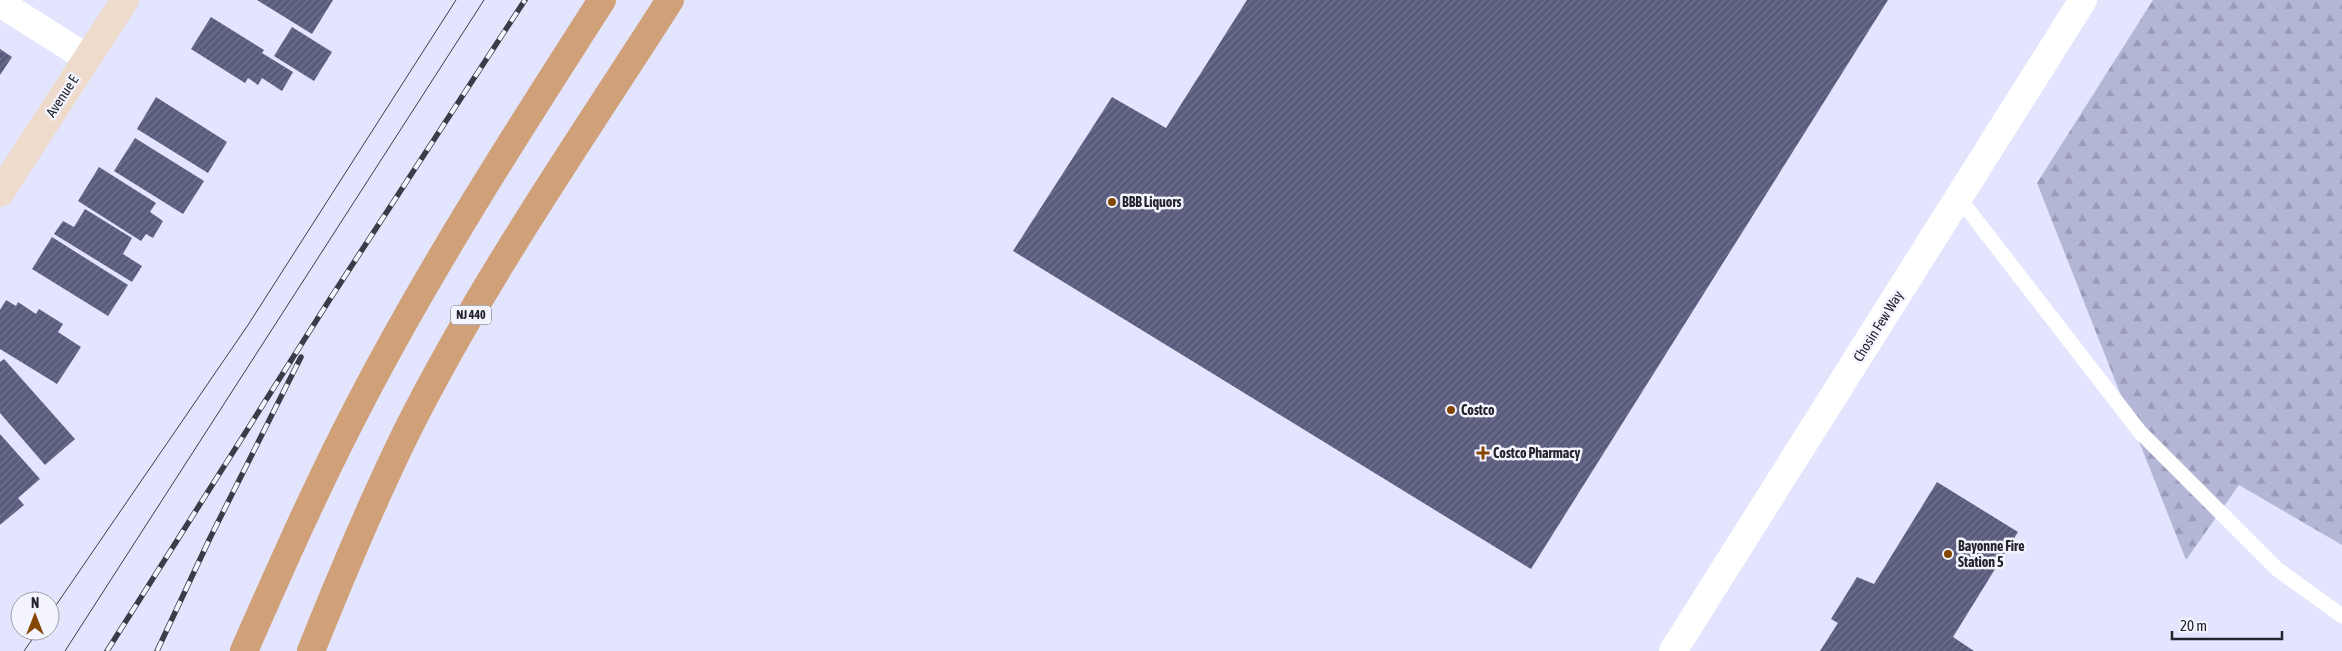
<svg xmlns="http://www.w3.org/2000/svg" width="2342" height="651" font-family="'Asap Condensed',sans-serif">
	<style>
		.forest { fill: url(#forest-firs) }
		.building { fill: url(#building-hatch) }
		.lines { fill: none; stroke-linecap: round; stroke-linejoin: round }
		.service { stroke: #fff; stroke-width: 15 }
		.minor { stroke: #fff; stroke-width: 28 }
		.tertiary { stroke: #fff; stroke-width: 28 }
		.secondary { stroke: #eedbcc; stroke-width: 28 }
		.trunk { stroke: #d0a078; stroke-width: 28 }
		.tram { stroke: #3c3c48; stroke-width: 1 }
		.rail-casing { stroke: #3c3c48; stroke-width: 5.5 }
		.rail { stroke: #f3f4fe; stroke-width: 4; stroke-dasharray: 11; stroke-linecap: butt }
		.poi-dot { fill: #844703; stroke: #f3f4fe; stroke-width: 2 }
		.labels { text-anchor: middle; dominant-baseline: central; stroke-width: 5; stroke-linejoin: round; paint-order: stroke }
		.shield { fill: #f3f4fe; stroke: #61626c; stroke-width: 1 }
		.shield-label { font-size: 12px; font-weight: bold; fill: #23232d }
		.street-label { font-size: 14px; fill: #23232d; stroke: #f3f4fe }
		.poi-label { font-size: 14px; font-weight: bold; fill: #23232d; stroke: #f3f4fe; text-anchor: start }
	</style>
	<defs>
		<pattern id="forest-firs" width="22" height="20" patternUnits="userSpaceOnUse" patternTransform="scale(1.25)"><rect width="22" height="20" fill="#b4b6d5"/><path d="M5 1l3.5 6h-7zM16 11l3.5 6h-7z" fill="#9a9cb7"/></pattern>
		<pattern id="building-hatch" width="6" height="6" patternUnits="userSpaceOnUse" patternTransform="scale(1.25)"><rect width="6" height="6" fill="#5a5c7e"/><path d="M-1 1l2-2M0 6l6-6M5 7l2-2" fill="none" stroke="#73748e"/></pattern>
	</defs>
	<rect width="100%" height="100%" fill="#e3e5ff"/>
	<polygon class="forest" points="2153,0 2342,0 2342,545 2239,485 2186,560 2037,183"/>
	<g class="building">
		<polygon points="257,0 333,0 312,34"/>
		<polygon points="1247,0 1888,0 1531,569 1013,251 1112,97 1166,128"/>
		<polygon points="211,17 264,50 262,53 293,72 282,91 262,78 258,85 248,78 245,83 191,49"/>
		<polygon points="292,27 332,52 314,81 274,56"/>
		<polygon points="0,49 12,57 0,75"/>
		<polygon points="156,97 227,142 208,173 137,129"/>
		<polygon points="135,138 204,181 183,214 114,171"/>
		<polygon points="99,167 156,203 150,212 163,221 153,238 146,234 141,241 78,201"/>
		<polygon points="85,209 132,238 123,254 142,266 132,282 54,234 63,221 74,227"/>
		<polygon points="52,237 128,285 108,316 32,269"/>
		<polygon points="6,300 16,306 18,302 36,314 39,309 63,324 58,332 81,347 57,384 0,349 0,310"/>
		<polygon points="4,359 75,439 45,465 0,413 0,362"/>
		<polygon points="0,434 40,479 18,498 24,505 0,525"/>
		<polygon points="1937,482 2018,532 1953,637 1974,651 1820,651 1838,623 1831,619 1857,577 1874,584"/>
	</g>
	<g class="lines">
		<polyline class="service" points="1959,198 2140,432 2277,569 2342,616"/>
		<polyline class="minor" points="0,3 87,58"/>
		<polyline class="tertiary" points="1673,651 2083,0"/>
		<polyline class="secondary" points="0,193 125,0"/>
		<g class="trunk">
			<path d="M244 651C281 567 318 483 361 401 433 263 518 131 602 0"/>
			<path d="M311 651C341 576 372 502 408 429 483 280 580 141 670 0"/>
		</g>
		<g class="tram">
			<polyline points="50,614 248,325 456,0"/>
			<polyline points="24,651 38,631"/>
			<polyline points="65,651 484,0"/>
		</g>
		<defs>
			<g id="rail">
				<polyline points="107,651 330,299 525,0"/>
				<polyline points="157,651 210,538 301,357"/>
			</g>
		</defs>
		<use href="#rail" class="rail-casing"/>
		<use href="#rail" class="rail"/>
	</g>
	<g class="poi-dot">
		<circle cx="1112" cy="202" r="5"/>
		<circle cx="1451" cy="410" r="5"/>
		<path d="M1480.5 445.5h5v5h5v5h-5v5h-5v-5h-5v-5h5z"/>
		<circle cx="1948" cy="554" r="5"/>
	</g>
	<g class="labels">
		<rect class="shield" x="451" y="305.5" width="40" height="19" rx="4"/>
		<g class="shield-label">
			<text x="471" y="315">NJ 440</text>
		</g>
		<g class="street-label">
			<text transform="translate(62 96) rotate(-57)">Avenue E</text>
			<text transform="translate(1878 326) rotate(-58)">Chosin Few Way</text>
		</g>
		<g class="poi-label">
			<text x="1122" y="202">BBB Liquors</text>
			<text x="1461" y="410">Costco</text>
			<text x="1493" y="453">Costco Pharmacy</text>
			<text x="1958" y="546">Bayonne Fire<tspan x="1958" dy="16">Station 5</tspan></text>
		</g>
	</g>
	<g transform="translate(35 616)"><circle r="24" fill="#f3f4fe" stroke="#a0a0aa"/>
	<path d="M0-4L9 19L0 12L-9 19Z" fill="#844703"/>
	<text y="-8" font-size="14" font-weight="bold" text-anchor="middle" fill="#23232d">N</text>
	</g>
	<path d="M2172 631v8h110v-8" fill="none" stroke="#23232d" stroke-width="2.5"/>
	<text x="2180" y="631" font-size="15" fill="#23232d" stroke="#f3f4fe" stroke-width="4" paint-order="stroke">20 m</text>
</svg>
